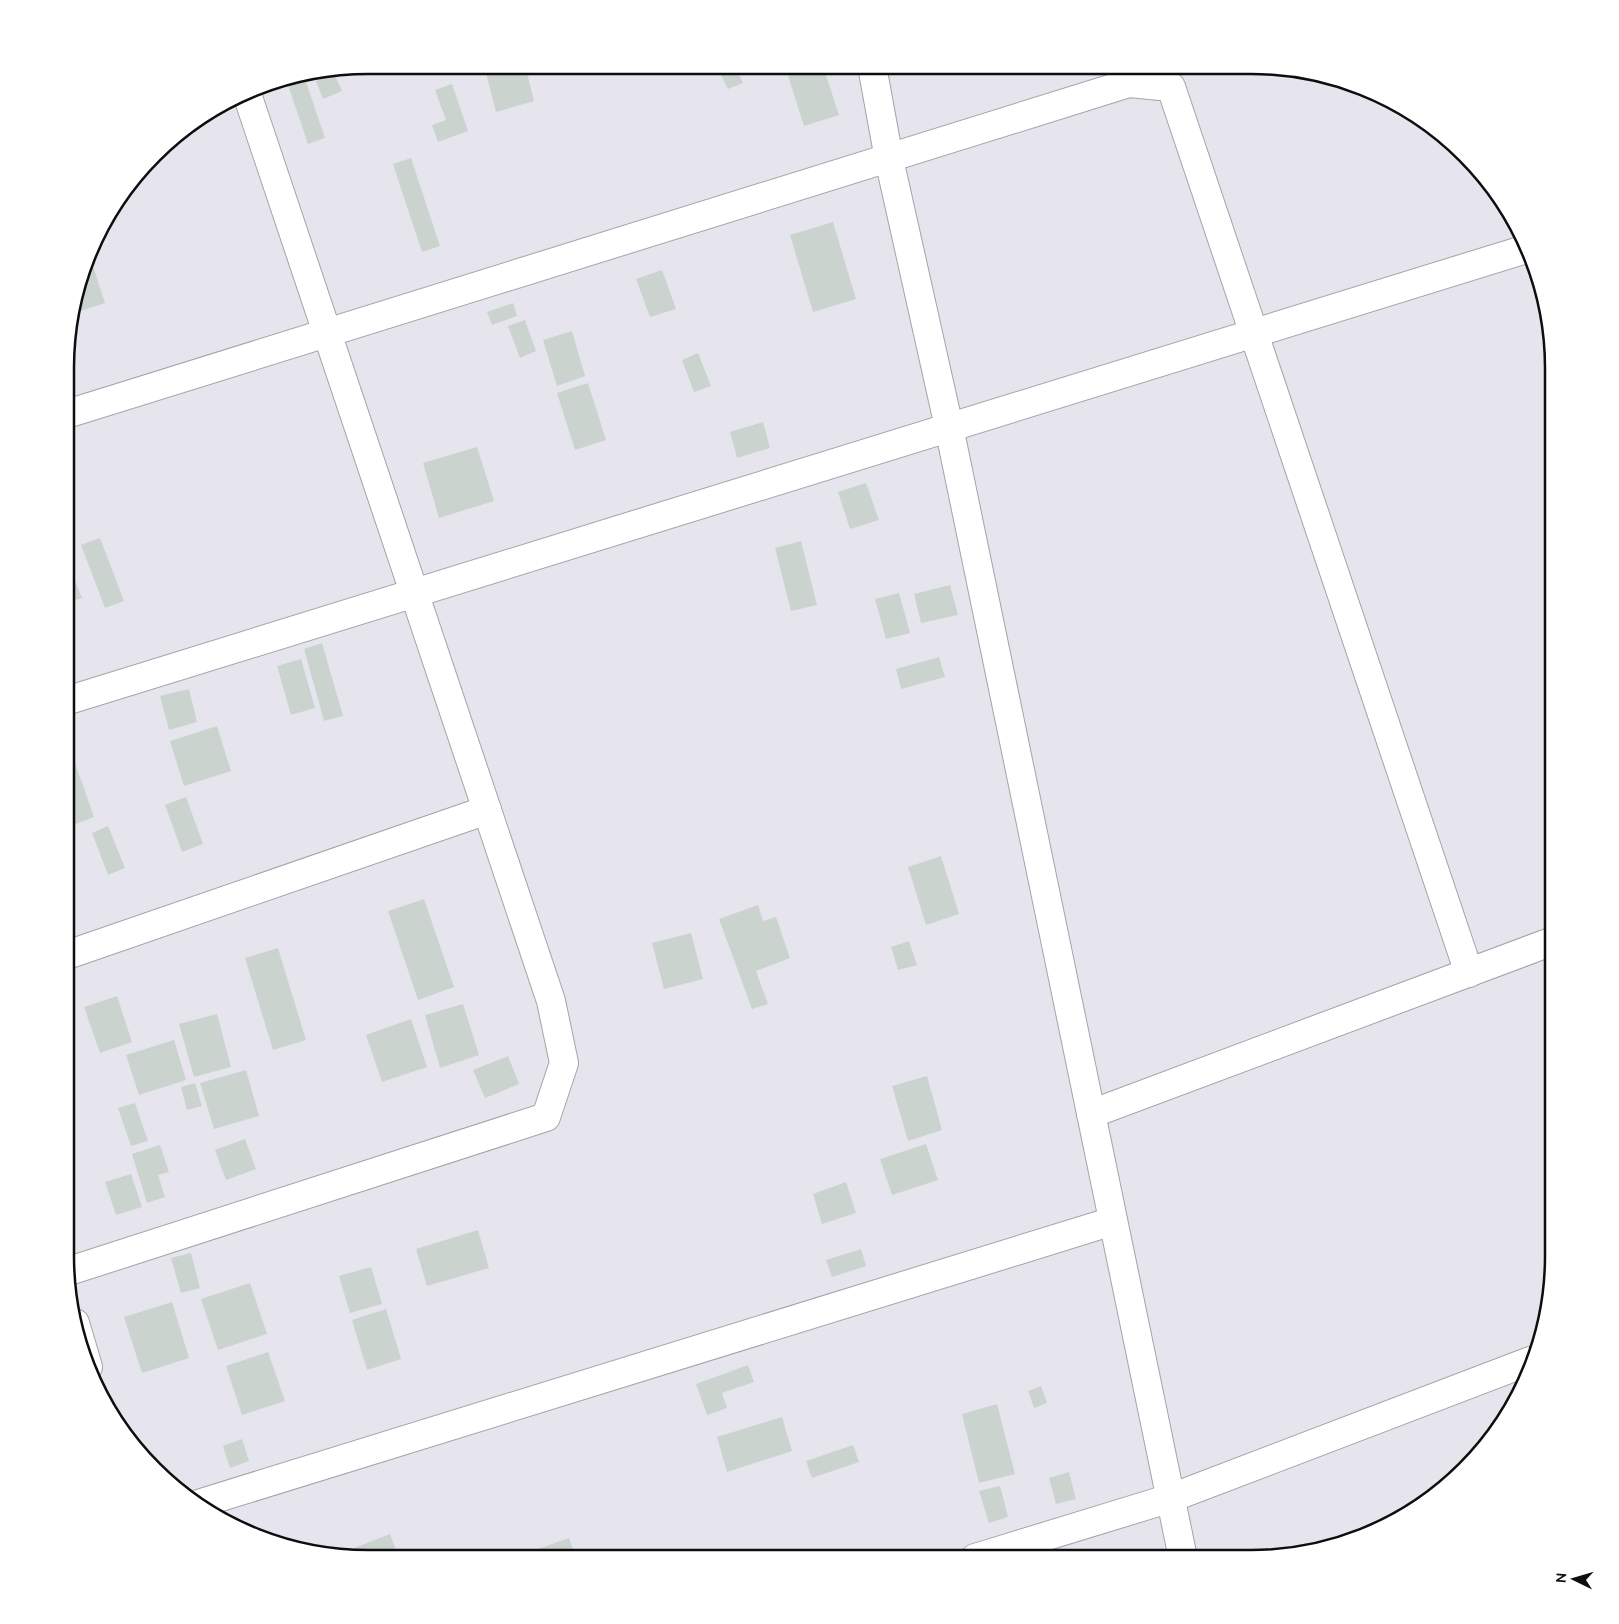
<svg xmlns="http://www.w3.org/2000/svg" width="1619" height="1624" font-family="Ubuntu,sans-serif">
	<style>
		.building { fill: #cbd3cf }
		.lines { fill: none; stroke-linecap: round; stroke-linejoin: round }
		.minor-casing { stroke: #a4a3aa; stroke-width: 30 }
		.minor { stroke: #fff; stroke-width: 28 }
		.rim { fill: none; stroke: #0e0e10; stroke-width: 2.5 }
	</style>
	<rect width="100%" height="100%" fill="#e6e5ed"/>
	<g class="building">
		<polygon points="484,65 525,65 534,101 496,112"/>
		<polygon points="731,66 735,66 743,83 728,89 719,71"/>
		<polygon points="785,66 823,66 839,115 804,126"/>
		<polygon points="334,73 342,91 323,99 316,81"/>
		<polygon points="305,79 325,138 308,144 288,85"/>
		<polygon points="452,84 468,131 438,142 432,125 446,120 435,90"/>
		<polygon points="411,158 440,246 422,252 393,164"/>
		<polygon points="833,222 856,299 813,312 790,235"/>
		<polygon points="90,257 105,303 77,312 74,300"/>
		<polygon points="662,270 676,309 650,317 636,279"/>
		<polygon points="513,303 517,316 492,325 487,312"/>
		<polygon points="525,320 536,351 520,358 508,326"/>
		<polygon points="572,331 585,376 557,386 543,340"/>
		<polygon points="698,353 711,386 694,392 682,360"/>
		<polygon points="588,383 606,440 575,450 557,393"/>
		<polygon points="763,422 770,448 737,458 730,432"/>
		<polygon points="477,447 494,501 439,518 423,463"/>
		<polygon points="866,483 879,520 850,529 838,492"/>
		<polygon points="100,538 124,601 105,608 81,545"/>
		<polygon points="801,541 817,605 791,611 775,548"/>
		<polygon points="69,566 82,598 69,602"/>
		<polygon points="950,585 958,615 921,623 914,594"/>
		<polygon points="899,593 910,633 886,639 875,599"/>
		<polygon points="322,643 343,716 324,721 304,649"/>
		<polygon points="939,657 945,677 901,689 896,669"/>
		<polygon points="301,659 315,708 291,715 277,666"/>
		<polygon points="189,689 197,722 169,730 160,696"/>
		<polygon points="217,726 231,771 184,786 170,741"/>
		<polygon points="73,757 94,817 68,827 68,759"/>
		<polygon points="186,797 203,844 182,852 165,805"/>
		<polygon points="108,826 125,868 108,875 92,833"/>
		<polygon points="941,856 959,914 926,925 908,867"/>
		<polygon points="424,899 454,987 418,1000 388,911"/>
		<polygon points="758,905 763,921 776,917 790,958 756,971 768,1004 752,1009 719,919"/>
		<polygon points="691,933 703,979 664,989 652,943"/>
		<polygon points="909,941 917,965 898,970 891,947"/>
		<polygon points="278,948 306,1040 273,1050 245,958"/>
		<polygon points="117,996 132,1042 100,1053 84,1007"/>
		<polygon points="463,1004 479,1055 440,1068 425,1015"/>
		<polygon points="217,1014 231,1067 194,1077 179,1024"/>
		<polygon points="411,1019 427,1067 382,1082 366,1035"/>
		<polygon points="174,1040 186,1080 139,1095 126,1055"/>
		<polygon points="508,1056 519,1084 485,1098 473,1070"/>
		<polygon points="246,1070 259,1116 214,1129 200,1083"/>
		<polygon points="927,1076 942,1130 908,1141 892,1086"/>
		<polygon points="195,1083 202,1106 187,1110 181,1087"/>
		<polygon points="135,1103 148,1141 131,1146 118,1108"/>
		<polygon points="245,1139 256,1169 226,1180 215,1150"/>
		<polygon points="926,1144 938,1180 892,1195 880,1159"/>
		<polygon points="160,1145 169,1172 158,1175 165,1197 147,1203 132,1154"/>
		<polygon points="131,1174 142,1207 116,1215 105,1182"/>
		<polygon points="846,1182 856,1213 822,1224 813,1194"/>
		<polygon points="478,1230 489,1268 427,1286 416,1249"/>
		<polygon points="861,1249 866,1266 832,1277 826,1260"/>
		<polygon points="191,1253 200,1288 181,1293 171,1258"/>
		<polygon points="371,1267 382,1304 350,1313 339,1276"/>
		<polygon points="250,1283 267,1334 218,1350 201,1299"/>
		<polygon points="172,1302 189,1358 142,1373 124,1317"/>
		<polygon points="386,1309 401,1359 367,1370 352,1320"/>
		<polygon points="268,1352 285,1401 242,1415 226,1366"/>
		<polygon points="748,1365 754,1382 722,1393 727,1408 707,1415 696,1384"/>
		<polygon points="1041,1386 1047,1403 1034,1408 1028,1391"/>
		<polygon points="997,1404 1015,1474 979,1483 962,1414"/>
		<polygon points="782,1417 792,1451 727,1472 717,1437"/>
		<polygon points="242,1439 249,1461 230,1468 223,1446"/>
		<polygon points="853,1445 859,1462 812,1478 806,1461"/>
		<polygon points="1069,1472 1076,1499 1056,1504 1049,1478"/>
		<polygon points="1000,1486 1008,1517 989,1523 979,1491"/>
		<polygon points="390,1534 399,1558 346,1558 344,1552"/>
		<polygon points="569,1538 576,1558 529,1558 527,1553"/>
	</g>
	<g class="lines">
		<defs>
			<g id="minor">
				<polyline points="872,66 889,159 949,427 1183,1558"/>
				<polyline points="70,413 1129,83 1171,87 1469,973"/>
				<polyline points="69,700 1526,249"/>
				<polyline points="67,955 487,810"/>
				<polyline points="1091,1114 1553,941"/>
				<polyline points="66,1272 546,1117 564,1063 551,1001 247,94"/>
				<polyline points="75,1323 88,1367"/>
				<polyline points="198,1504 1113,1221"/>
				<polyline points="975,1558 1171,1498 1530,1361"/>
			</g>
		</defs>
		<use href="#minor" class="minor-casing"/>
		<use href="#minor" class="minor"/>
	</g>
	<path d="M0 0H1619V1624H0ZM368 74H1251A294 294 0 0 1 1545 368V1256A294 294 0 0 1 1251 1550H368A294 294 0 0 1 74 1256V368A294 294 0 0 1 368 74Z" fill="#fff" fill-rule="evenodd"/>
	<path class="rim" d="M368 74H1251A294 294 0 0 1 1545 368V1256A294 294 0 0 1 1251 1550H368A294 294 0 0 1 74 1256V368A294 294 0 0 1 368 74Z"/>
	<g transform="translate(1574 1579) rotate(275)" stroke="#ffffff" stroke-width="4" paint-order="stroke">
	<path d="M0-4L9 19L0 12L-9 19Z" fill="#0e0e10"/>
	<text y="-8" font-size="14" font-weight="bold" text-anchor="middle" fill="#0e0e10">N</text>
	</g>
</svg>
